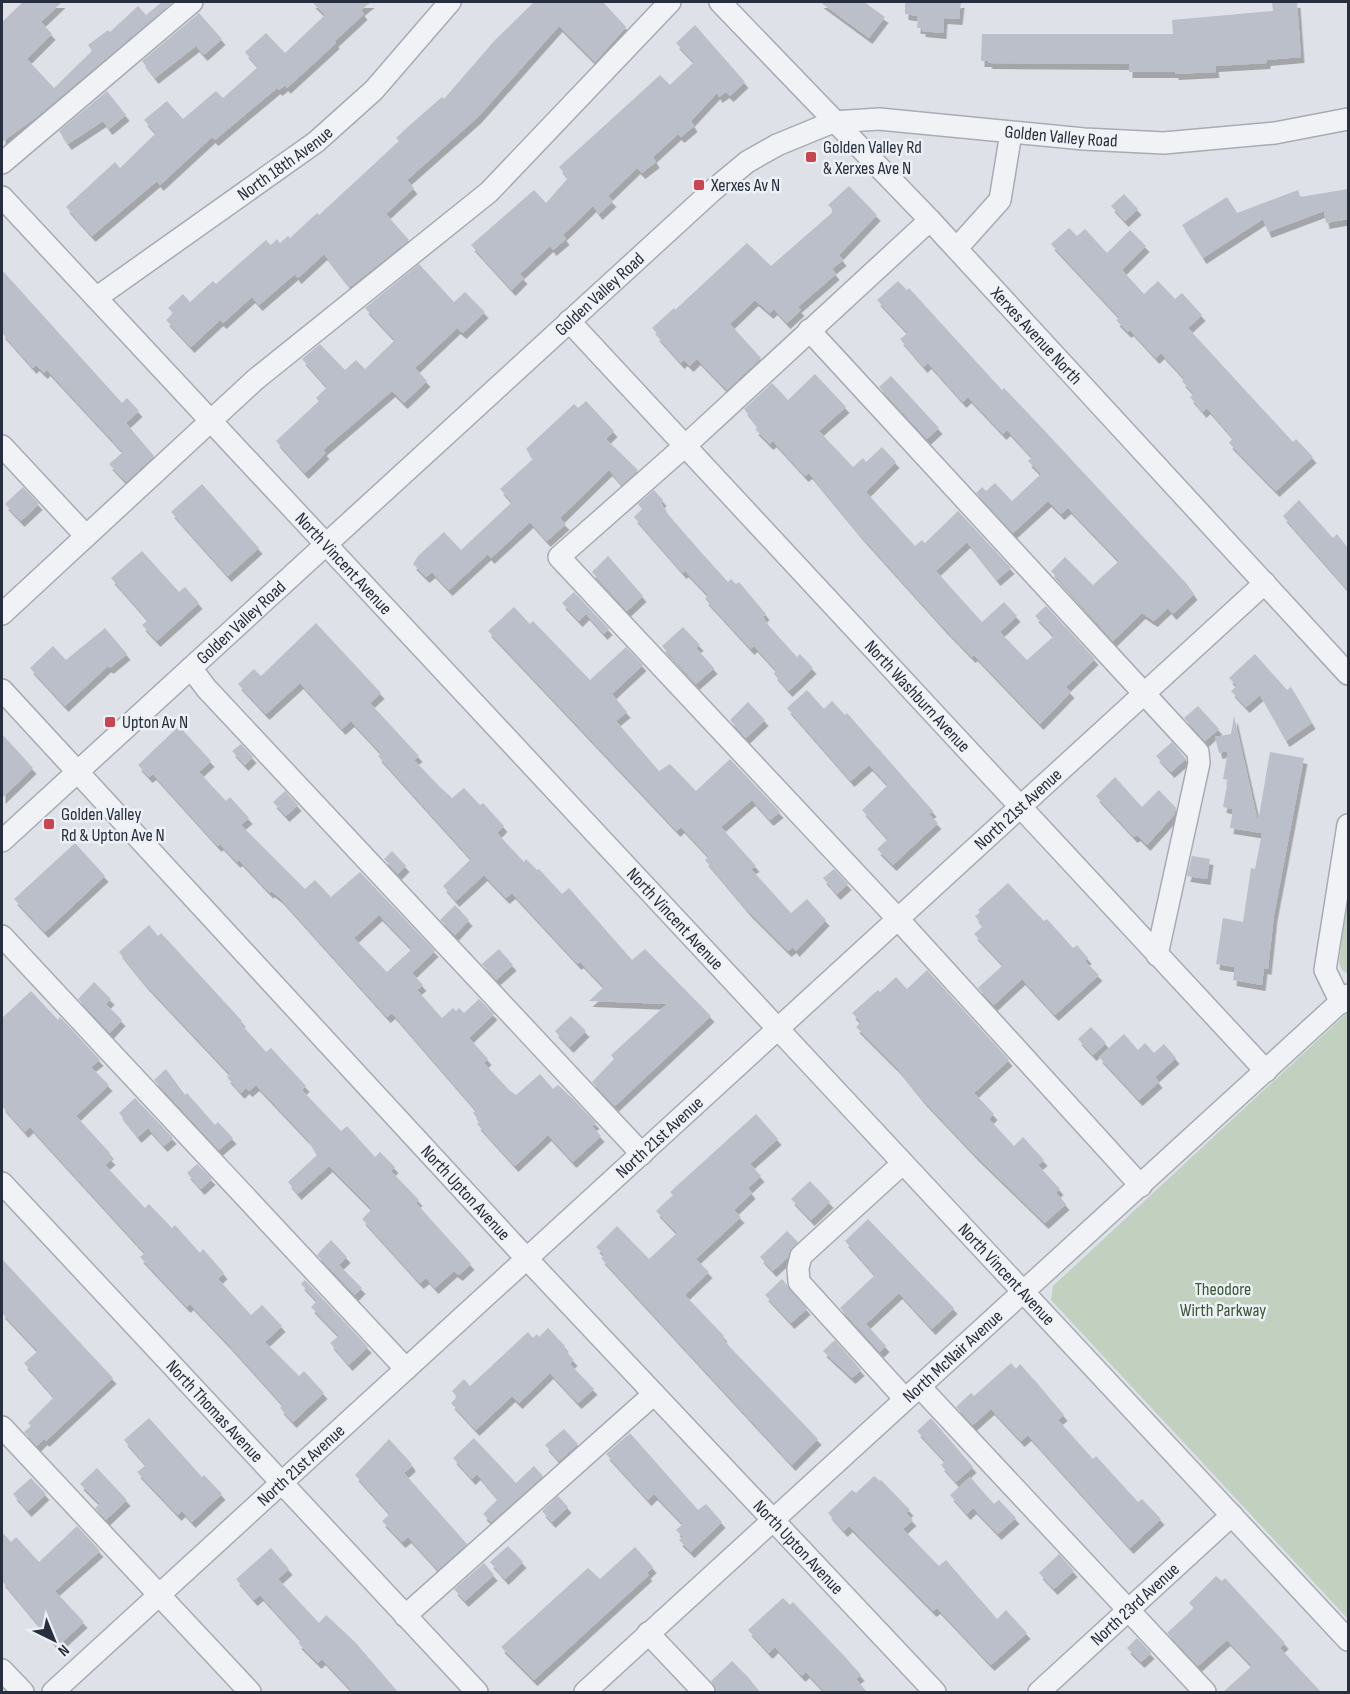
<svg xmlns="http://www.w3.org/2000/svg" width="1350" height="1694" font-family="'Sofia Sans Condensed',sans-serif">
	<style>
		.green { fill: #c2d1bf }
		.building { fill: #bbbfc9; fill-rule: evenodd; filter: url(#shadow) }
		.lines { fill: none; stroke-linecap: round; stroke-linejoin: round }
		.minor-casing { stroke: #a7abb4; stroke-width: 24 }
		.minor { stroke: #f0f2f5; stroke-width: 21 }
		.poi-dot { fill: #c9454f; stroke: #edf0f5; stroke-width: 2 }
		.labels { text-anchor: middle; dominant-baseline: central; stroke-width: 5; stroke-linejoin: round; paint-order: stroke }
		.street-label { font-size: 18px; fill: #272e3d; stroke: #edf0f5 }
		.poi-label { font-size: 18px; fill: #272e3d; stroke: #edf0f5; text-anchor: start }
		.park-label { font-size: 18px; fill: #395835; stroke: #edf0f5 }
	</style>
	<defs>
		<filter id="shadow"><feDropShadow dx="3.5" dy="6" stdDeviation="0" flood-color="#0004"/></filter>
	</defs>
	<rect width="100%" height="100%" fill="#dee1e7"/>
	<g class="green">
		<polygon points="1348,884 1348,974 1342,970 1339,963"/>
		<polygon points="1348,1012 1348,1619 1051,1300 1053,1286"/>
	</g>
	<g class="building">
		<polygon points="23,2 62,2 41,22 52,34 27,59 54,88 92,51 88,45 108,30 110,32 138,6 146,15 162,2 173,2 34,119 2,142 2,22"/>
		<polygon points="312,2 371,2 361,10 364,14 335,41 336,43 287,88 285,85 279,90 277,88 215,140 212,137 160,185 157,181 92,236 66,207 115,162 120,168 156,133 144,120 167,101 183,119 216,91 223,98 258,67 245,52 266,33 285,53 325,15"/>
		<polygon points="534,2 603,2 626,27 595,62 559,26 478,117 407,180 414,188 386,214 409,240 350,287 324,254 298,278 295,274 259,305 252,297 223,323 220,320 191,347 166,320 173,313 168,308 183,294 190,302 213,281 216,284 266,240 271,245 277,239 280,243 288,236 290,238 317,213 319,215 399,141 396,138 410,125 442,97 444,99 495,40"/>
		<polygon points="820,2 864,2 885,17 869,38"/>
		<polygon points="905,2 961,2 959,19 944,18 943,33 922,31 922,28 917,28 918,16 905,14"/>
		<polygon points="1272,2 1297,2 1301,57 1267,60 1267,63 1215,66 1216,72 1175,74 1175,72 1129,72 1129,64 988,63 989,61 981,61 982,34 1173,34 1172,20 1273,11"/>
		<polygon points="199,13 222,39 204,55 196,46 155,78 142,61"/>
		<polygon points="695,25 745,82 730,96 726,92 719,97 717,93 691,121 694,126 681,137 678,134 653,157 656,162 642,173 637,168 608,196 613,201 599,214 593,206 563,235 566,239 553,250 550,246 520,274 524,278 512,290 471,245 534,190 546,203 568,178 559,167 660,75 670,85 694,62 676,43"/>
		<polygon points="107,91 126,115 109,129 103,121 68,144 59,131"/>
		<polygon points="849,186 877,215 839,255 843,260 832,269 836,274 798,307 801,310 787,323 774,309 770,313 755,300 730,324 761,358 727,390 697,359 690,366 684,360 681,363 656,335 658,334 652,328 674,308 675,310 747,243 771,266 834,211 828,205"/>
		<polygon points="1348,189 1348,219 1326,223 1324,211 1268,232 1263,219 1203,258 1182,225 1227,197 1237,213 1298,190 1300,197"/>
		<polygon points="1124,194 1138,209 1125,221 1111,206"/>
		<polygon points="1069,228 1077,236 1085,229 1107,253 1130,230 1146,246 1122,270 1144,294 1158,281 1175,299 1182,293 1202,315 1188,328 1293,442 1296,439 1313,457 1276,491 1229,443 1233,438 1207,408 1203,412 1190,397 1194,394 1182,381 1184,378 1161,353 1156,358 1130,330 1128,332 1116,320 1120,318 1051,244"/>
		<polygon points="419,264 454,302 465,292 485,312 463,333 457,328 415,368 427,381 404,403 392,391 323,450 326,453 305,473 276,441 319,401 316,398 327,387 302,359 320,344 345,370 356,360 365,369 395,340 365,308"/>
		<polygon points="2,270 122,403 127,398 139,411 126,423 154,456 126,482 109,464 123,452 47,370 44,373 36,365 33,368 2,333"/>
		<polygon points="898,281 907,290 909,288 1002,390 1004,388 1043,429 1186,583 1194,594 1173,614 1168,608 1154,621 1142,613 1113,641 1051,571 1065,557 1093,585 1119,561 1068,508 1061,514 1048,501 1013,533 976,493 982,487 986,491 995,483 1012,501 1041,474 1028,461 1032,457 1007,430 1003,434 968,397 963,402 928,363 924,367 900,339 908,333 877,300"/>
		<polygon points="815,374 846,407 819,431 853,467 863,458 866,462 882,447 896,462 866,492 915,546 922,540 925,543 958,511 1011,568 997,580 967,542 936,571 982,622 1004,602 1017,616 1000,632 1027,660 1054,636 1035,616 1046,606 1095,659 1066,687 1071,692 1040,724 974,655 972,657 943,627 861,536 809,473 805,476 773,441 770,444 755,429 758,427 744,409 772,383 788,400"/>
		<polygon points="891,376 939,428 927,439 879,387"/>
		<polygon points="586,401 614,431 606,439 638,470 622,485 609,470 560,518 566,524 547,541 530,522 491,558 488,554 449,590 432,572 426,577 413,564 418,556 444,532 461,550 512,502 500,489 533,459 526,449 574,404 578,408"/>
		<polygon points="202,484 259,548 228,576 171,512"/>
		<polygon points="23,487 39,504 21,521 5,504"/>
		<polygon points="654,490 663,500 661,502 666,512 700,551 728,582 731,579 736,584 739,582 766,614 763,617 769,626 797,657 800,654 813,668 789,691 774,674 776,670 754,646 751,649 705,599 708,595 685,571 683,573 634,517 642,509 638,504"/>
		<polygon points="1299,500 1333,538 1337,534 1348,548 1348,590 1283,516"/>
		<polygon points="142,551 179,592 185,587 199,603 157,641 142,625 148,620 111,578"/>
		<polygon points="608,556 643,596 627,611 592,572"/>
		<polygon points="574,592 609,629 604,634 586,614 579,621 562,603"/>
		<polygon points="514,607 530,624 533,621 590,680 626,647 643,665 612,694 627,712 616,721 659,771 670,764 696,791 730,759 780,812 770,820 752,800 721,827 756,866 751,869 791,913 807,899 826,920 796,951 793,947 788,951 748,911 705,860 709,857 681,827 677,831 488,631"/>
		<polygon points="316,623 381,693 370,703 419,756 414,760 440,787 452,798 464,788 480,805 483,803 504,826 497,833 524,862 526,859 537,870 539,869 562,894 569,888 632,960 645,949 711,1016 615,1106 592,1082 614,1059 611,1055 667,1004 589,1001 604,987 580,962 578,964 512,893 506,898 484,875 456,901 443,886 471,859 378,756 381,753 351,721 342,729 300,683 266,714 238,684 254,669 261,676"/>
		<polygon points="683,627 700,645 696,648 714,668 696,684 662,646"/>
		<polygon points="105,628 127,654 110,668 108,666 65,706 30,668 53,646 66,660"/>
		<polygon points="1255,654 1287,690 1291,687 1312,723 1286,741 1260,695 1246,707 1231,691 1237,686 1229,678"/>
		<polygon points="807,690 824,709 832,701 845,715 847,713 933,811 929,814 938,823 893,865 877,849 888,839 862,810 888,785 869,765 851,781 787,708"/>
		<polygon points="748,702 765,720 746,738 730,720"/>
		<polygon points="1198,706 1219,729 1205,741 1184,718"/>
		<polygon points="1234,716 1258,822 1270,752 1304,758 1274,915 1268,969 1264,968 1262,985 1233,980 1235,967 1216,964 1223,918 1243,922 1251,868 1255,869 1262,833 1230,828 1233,809 1223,807 1228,780 1223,779 1228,751 1219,753 1215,737 1231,734"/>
		<path d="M179 726 211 761 199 772 226 801 230 797 249 818 241 825 305 889 315 880 331 897 360 872 435 951 412 973 423 985 417 990 442 1018 453 1008 456 1011 459 1008 464 1013 479 999 494 1014 469 1038 488 1059 484 1063 509 1090 516 1095 540 1074 553 1089 558 1085 573 1099 596 1123 592 1126 601 1136 573 1162 548 1135 515 1166 477 1124 480 1122 473 1113 476 1110 392 1013 387 1017 280 898 271 891 270 893 239 860 237 862 220 844 218 846 153 774 149 777 138 765ZM379 915 412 949 387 972 354 938Z"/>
		<polygon points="2,734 33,768 2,798"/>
		<polygon points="1172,742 1186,759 1171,772 1156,756"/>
		<polygon points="241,744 253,757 245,765 232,751"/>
		<polygon points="1115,777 1142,807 1159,790 1176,808 1174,815 1147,845 1137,835 1134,837 1096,796"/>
		<polygon points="285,791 298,805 286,816 273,802"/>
		<polygon points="75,843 105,876 45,932 14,899"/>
		<polygon points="392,851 406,866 398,874 384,859"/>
		<polygon points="1192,856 1210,859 1207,879 1187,876"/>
		<polygon points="834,869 848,884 837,894 823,878"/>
		<polygon points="1008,883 1044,921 1047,919 1073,948 1077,945 1088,958 1085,961 1099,975 1055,1015 1022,979 994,1005 978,988 1003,965 974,934 983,926 975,916 980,912 978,910"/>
		<polygon points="455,905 469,920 455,935 440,920"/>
		<polygon points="149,925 158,936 161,933 198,973 242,1021 240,1023 266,1052 271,1048 306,1086 302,1090 341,1131 347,1126 375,1157 380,1152 395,1167 391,1171 419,1200 416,1203 471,1264 459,1275 454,1271 435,1288 426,1278 420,1283 362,1219 372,1209 329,1166 298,1194 288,1182 317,1155 308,1140 256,1085 249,1091 246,1088 241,1093 227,1077 230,1074 145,984 119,952"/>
		<polygon points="499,949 513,965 496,980 482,964"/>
		<polygon points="927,970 1009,1060 974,1093 994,1114 989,1119 1014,1146 1023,1137 1044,1160 1038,1165 1060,1189 1056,1193 1066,1204 1045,1223 975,1155 923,1100 898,1069 856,1027 861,1022 852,1013 878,990 880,992 896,977 907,989"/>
		<polygon points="94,982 111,999 106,1004 122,1020 110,1033 78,999"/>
		<polygon points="31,991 58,1020 60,1017 100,1060 91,1067 109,1085 76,1116 110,1153 108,1155 112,1159 105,1165 145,1208 149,1204 172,1228 175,1225 200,1253 203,1249 224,1273 218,1279 251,1315 262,1305 282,1326 265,1342 299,1376 304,1371 324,1393 293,1422 280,1408 283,1405 229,1345 190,1304 187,1307 140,1257 145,1253 30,1127 25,1132 2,1106 2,1018"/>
		<polygon points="571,1016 586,1031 570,1047 555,1031"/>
		<polygon points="1091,1027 1106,1043 1093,1055 1078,1039"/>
		<polygon points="1124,1034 1138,1050 1145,1043 1154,1053 1164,1044 1176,1058 1155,1077 1159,1082 1139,1100 1099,1057"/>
		<polygon points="166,1069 185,1095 187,1093 215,1125 218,1122 233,1138 219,1150 154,1080"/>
		<polygon points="135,1098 173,1138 164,1146 148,1128 138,1137 119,1113"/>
		<polygon points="756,1114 778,1139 750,1164 761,1176 748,1188 752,1193 734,1210 741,1217 696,1259 709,1272 685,1295 724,1336 722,1338 729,1346 818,1439 792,1465 601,1258 604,1255 596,1247 617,1226 649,1259 677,1233 656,1211 673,1195 670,1192"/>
		<polygon points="197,1164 212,1179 201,1189 187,1173"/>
		<polygon points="810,1181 830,1202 811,1220 791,1199"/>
		<polygon points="868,1219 954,1308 932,1329 899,1293 866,1324 886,1346 880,1352 840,1308 875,1275 845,1241"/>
		<polygon points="787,1231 798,1242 787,1258 773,1271 760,1257"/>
		<polygon points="331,1240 347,1257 339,1265 362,1288 355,1295 317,1255"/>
		<polygon points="2,1259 113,1378 46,1441 44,1439 37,1446 24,1432 31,1426 28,1423 54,1397 24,1363 38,1351 2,1313"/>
		<polygon points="782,1279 807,1309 791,1323 765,1295"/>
		<polygon points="305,1280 368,1347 349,1365 330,1343 339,1336 311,1307 317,1301 301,1284"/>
		<polygon points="548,1328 565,1346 563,1348 574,1360 570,1364 594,1389 578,1403 550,1373 519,1403 512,1396 476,1430 451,1403 457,1397 452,1391 464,1379 470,1386 528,1332 533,1338 537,1334 539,1337"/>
		<polygon points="835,1340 861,1370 852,1378 823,1351"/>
		<polygon points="1011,1363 1016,1369 1020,1364 1037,1383 1064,1415 1058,1420 1093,1459 1096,1456 1138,1502 1142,1499 1161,1519 1130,1548 1028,1435 1021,1441 991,1409 973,1425 956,1407 971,1393 974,1396"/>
		<polygon points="149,1418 202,1477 204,1475 222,1494 192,1522 182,1511 178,1515 137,1472 146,1465 124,1440"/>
		<polygon points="931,1418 973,1467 956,1482 941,1465 945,1461 917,1431"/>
		<polygon points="564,1429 578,1444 559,1461 545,1445"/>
		<polygon points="630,1433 698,1510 706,1504 722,1522 691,1552 679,1540 683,1537 676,1530 683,1524 654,1494 648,1500 606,1454"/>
		<polygon points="474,1438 516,1483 534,1466 543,1476 491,1522 483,1514 498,1499 477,1474 472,1479 453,1458"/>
		<polygon points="389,1439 411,1463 412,1466 404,1473 467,1544 438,1570 408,1537 402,1542 382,1521 390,1514 355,1475"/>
		<polygon points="97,1468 127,1500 106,1520 95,1508 100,1504 80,1484"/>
		<polygon points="874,1476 880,1481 881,1480 910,1510 906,1513 913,1520 903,1529 939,1566 946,1560 997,1619 1006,1610 1027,1633 991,1665 937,1608 933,1611 849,1526 844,1531 828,1513 852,1490 856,1493"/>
		<polygon points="970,1477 994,1504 999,1500 1016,1518 998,1534 973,1508 967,1514 950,1495"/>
		<polygon points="31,1478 46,1494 28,1511 13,1494"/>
		<polygon points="558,1496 568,1507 552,1522 542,1511"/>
		<polygon points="77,1526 100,1551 55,1591 84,1622 57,1647 2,1581 2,1532 11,1542 16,1537 39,1562"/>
		<polygon points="508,1546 523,1562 505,1579 490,1562"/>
		<polygon points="635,1547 653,1567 647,1573 649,1575 534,1680 501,1647 588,1568 600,1579"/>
		<polygon points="271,1548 289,1569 278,1579 319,1623 326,1615 355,1642 398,1692 353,1692 322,1659 318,1663 298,1643 301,1640 260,1595 254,1600 236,1579"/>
		<polygon points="1059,1554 1074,1571 1054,1589 1039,1573"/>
		<polygon points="484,1563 494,1575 465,1601 454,1589"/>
		<polygon points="1216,1576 1222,1581 1225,1578 1285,1643 1280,1648 1321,1692 1223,1692 1252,1666 1227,1640 1198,1666 1167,1633 1194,1608 1189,1603"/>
		<polygon points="783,1598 790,1605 793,1602 847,1659 861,1675 856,1679 867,1692 825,1692 806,1672 802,1676 775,1647 769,1653 748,1630"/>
		<polygon points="1137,1638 1151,1653 1141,1662 1127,1648"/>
		<polygon points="732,1661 747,1676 760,1692 719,1692 716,1690 711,1681"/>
	</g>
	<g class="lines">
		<defs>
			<g id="minor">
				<path id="s1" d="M720 2 930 220 1348 674"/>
				<polyline points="2,163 192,2"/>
				<path id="s2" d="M2 197 1348 1640"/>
				<polyline points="930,220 686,445 559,557 898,919 1141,1186"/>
				<polyline points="957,248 1000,200 1011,133"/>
				<path id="s3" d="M96 298 316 142 374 90 450 2"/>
				<path id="s4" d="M569 321 1266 1071"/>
				<polyline points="809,330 1198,752 1199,763 1157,955"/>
				<polyline points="2,446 86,536"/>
				<polyline points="2,614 256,379 489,192 670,2"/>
				<polyline points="191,668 206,688 642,1154"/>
				<path id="s5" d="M2 690 513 1244 935 1692"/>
				<path id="s6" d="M2 841 712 191 747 162 777 145 833 122 879 119 1084 139 1164 143 1275 133 1348 119"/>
				<polyline points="2,936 406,1369"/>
				<polyline points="1341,1003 1325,970 1348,825"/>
				<polyline points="902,1164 801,1256 798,1268 799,1282 905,1399"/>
				<path id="s7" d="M2 1183 477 1692"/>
				<polyline points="920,1387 1205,1692"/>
				<polyline points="2,1427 250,1692"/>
				<polyline points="405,1616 654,1394"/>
				<polyline points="648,1633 704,1692"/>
				<polyline points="2,1670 23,1692"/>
				<path id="s8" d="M53 1692 1265 583"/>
				<path id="s9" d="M585 1692 1348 995"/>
				<path id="s10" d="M1039 1692 1232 1515"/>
			</g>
		</defs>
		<use href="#minor" class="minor-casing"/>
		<use href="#minor" class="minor"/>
	</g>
	<g class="poi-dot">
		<rect x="805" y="151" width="12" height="12" rx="3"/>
		<rect x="693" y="179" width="12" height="12" rx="3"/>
		<rect x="104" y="716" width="12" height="12" rx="3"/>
		<rect x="43" y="818" width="12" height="12" rx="3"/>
	</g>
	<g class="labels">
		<g class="street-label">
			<text stroke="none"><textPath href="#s6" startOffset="1332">Golden Valley Road</textPath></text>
			<text stroke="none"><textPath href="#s3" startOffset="232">North 18th Avenue</textPath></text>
			<text stroke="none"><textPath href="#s6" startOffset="810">Golden Valley Road</textPath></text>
			<text stroke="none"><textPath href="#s1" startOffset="460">Xerxes Avenue North</textPath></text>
			<text stroke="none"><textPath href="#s2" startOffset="501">North Vincent Avenue</textPath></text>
			<text stroke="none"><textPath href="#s6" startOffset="324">Golden Valley Road</textPath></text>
			<text stroke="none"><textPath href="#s4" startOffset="512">North Washburn Avenue</textPath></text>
			<text stroke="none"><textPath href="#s8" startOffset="1308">North 21st Avenue</textPath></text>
			<text stroke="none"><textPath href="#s2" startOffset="987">North Vincent Avenue</textPath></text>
			<text stroke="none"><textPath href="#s8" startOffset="822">North 21st Avenue</textPath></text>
			<text stroke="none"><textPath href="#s5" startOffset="684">North Upton Avenue</textPath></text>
			<text stroke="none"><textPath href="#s2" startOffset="1473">North Vincent Avenue</textPath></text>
			<text stroke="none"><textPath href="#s9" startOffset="498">North McNair Avenue</textPath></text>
			<text stroke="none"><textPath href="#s7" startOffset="312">North Thomas Avenue</textPath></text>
			<text stroke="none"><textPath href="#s8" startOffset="336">North 21st Avenue</textPath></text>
			<text stroke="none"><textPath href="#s5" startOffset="1170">North Upton Avenue</textPath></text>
			<text stroke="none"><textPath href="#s10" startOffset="130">North 23rd Avenue</textPath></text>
		</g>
		<g class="poi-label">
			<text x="823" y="147">Golden Valley Rd<tspan x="823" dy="21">&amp; Xerxes Ave N</tspan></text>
			<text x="711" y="185">Xerxes Av N</text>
			<text x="122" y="722">Upton Av N</text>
			<text x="61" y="814">Golden Valley<tspan x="61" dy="21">Rd &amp; Upton Ave N</tspan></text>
		</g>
		<g class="park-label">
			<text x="1223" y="1289">Theodore<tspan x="1223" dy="21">Wirth Parkway</tspan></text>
		</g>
	</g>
	<rect width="1350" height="1694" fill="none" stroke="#272e3d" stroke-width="6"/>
	<g transform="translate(54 1640) rotate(137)" stroke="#edf0f5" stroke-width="4.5" paint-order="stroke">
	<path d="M0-4.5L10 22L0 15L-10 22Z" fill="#272e3d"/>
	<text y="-9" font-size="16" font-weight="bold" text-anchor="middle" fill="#272e3d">N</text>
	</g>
</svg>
